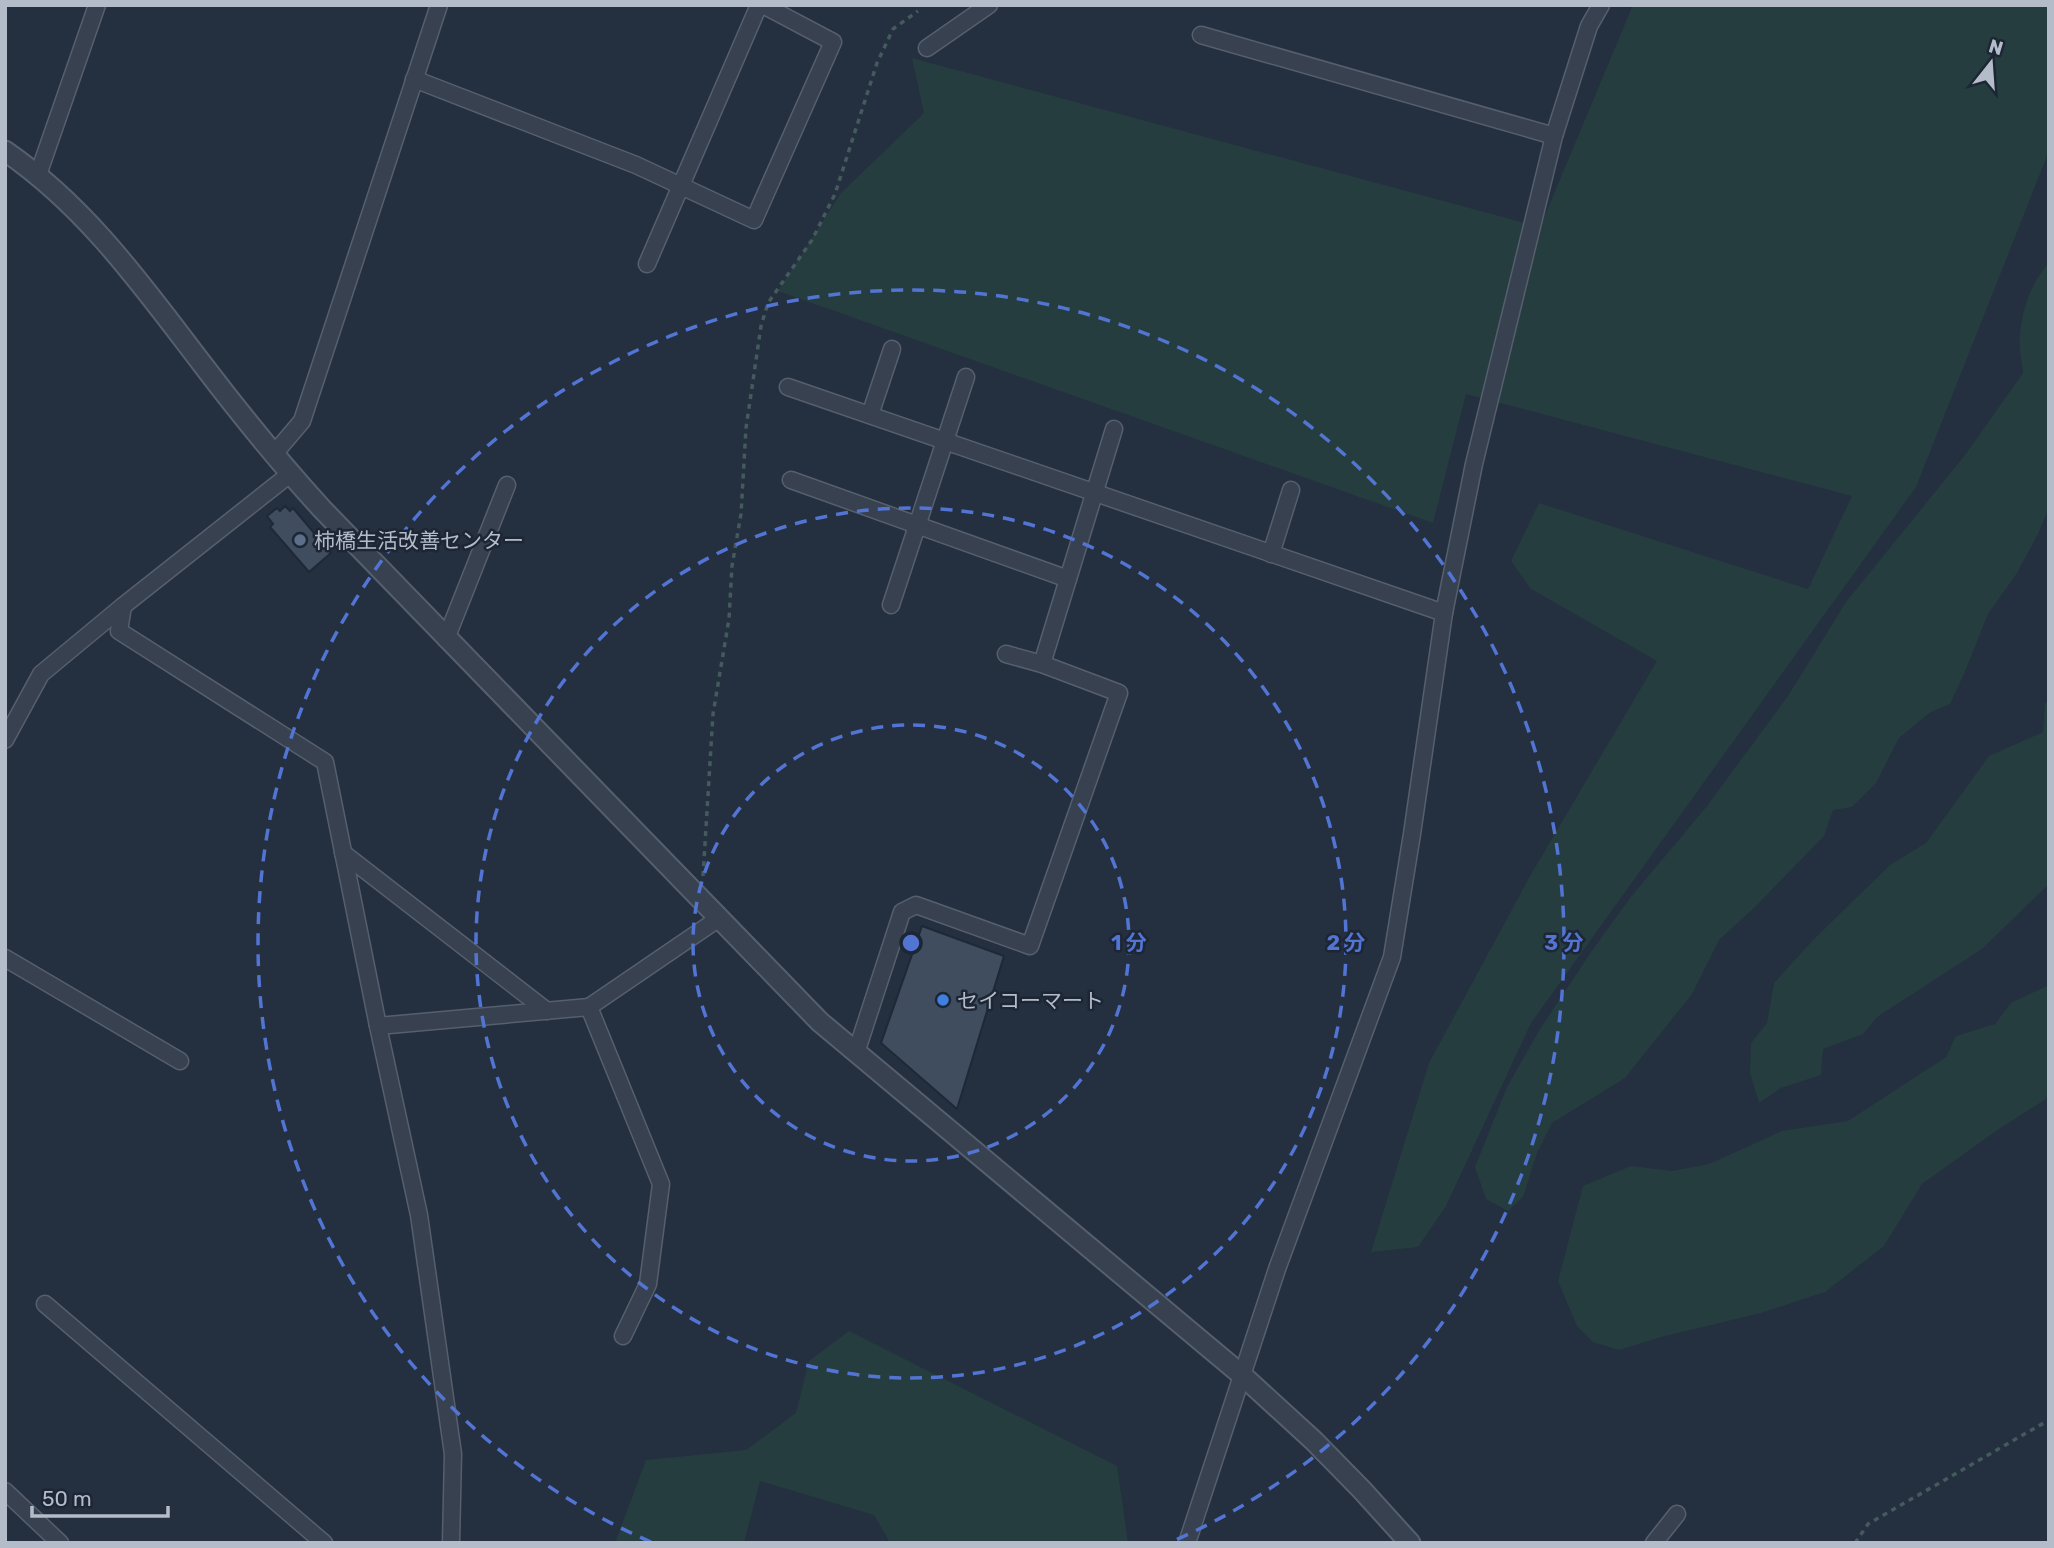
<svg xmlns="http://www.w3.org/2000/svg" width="2054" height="1548" font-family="Rubik,'Noto Sans JP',sans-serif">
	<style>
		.green { fill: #263d40 }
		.building { fill: #3f4d5f; stroke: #1f2836; stroke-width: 2 }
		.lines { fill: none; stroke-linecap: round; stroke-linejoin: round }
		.minor-casing { stroke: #565f6d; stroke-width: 19 }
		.tertiary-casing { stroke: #565f6d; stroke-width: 23 }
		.path { stroke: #445a5d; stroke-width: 3.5; stroke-dasharray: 5 5; stroke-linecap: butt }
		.minor { stroke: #38414f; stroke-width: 16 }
		.tertiary { stroke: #38414f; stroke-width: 19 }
		.ring { fill: none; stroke: #5274d3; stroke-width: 3.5; stroke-dasharray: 12 9 }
		.service-dot { fill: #5c6f8a; stroke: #1d2634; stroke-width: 2.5 }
		.shop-dot { fill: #3f7fe0; stroke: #1d2634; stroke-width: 2.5 }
		.labels { text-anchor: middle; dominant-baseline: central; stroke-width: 5; stroke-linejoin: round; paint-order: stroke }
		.poi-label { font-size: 21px; fill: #b4bcca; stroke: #1d2634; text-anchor: start }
		.centre { fill: #5274d3; stroke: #1d2634; stroke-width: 3.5 }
		.ring-label { font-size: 21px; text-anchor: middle; font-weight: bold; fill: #5274d3; stroke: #1d2634; stroke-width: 5; stroke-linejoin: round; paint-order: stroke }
	</style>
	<rect width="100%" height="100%" fill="#242f3f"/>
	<g class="green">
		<polygon points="1633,5 2049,5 2049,151 1916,487 1531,1023 1446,1206 1418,1247 1371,1252 1429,1063 1530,876 1657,661 1531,589 1511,561 1539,503 1808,589 1852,496 1466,394 1433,523 778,291 841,193 924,113 912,58 1540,227"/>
		<path d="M2049 263V508L2038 534 2017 573 1988 614 1964 674 1950 704 1929 713 1899 738 1876 783 1852 807 1833 810 1824 836 1754 908 1719 940 1692 994 1625 1078 1552 1123 1537 1153 1523 1197 1508 1211 1486 1199 1475 1167 1507 1087 1540 1029 1591 952 1630 898 1707 806 1788 696 1846 602 1965 455 2023 373C2022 361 2018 347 2020 334 2022 310 2032 280 2049 263Z"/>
		<polygon points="2049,702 2049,884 1982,949 1877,1017 1863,1034 1823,1049 1821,1075 1781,1088 1759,1103 1750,1073 1751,1043 1767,1023 1774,983 1814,939 1890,865 1926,843 1989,756 2043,732 2045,703"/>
		<polygon points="2049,985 2049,1097 1996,1131 1922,1184 1884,1246 1825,1292 1761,1313 1661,1337 1619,1350 1593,1342 1577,1326 1558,1281 1583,1186 1631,1166 1672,1171 1709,1164 1782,1131 1848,1121 1946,1057 1956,1036 1995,1024 2011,1003"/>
		<polygon points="849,1331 1117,1466 1128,1543 890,1543 874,1515 760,1481 744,1543 615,1543 646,1460 746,1450 796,1413 809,1361"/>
	</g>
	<g class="building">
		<polygon points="285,506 290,511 293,508 331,553 309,572 270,527 273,524 267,516 277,508 280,511"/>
		<polygon points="922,926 1004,956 957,1109 881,1043"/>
	</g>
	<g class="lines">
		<defs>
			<g id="minor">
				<polyline points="1201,35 1554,136"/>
				<polyline points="927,48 989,5"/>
				<polyline points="414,79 636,165 754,220 833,42 763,5"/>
				<polyline points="38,175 97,5"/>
				<polyline points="647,264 759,5"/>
				<polyline points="788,387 1444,613"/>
				<polyline points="870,415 892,349"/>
				<polyline points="274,454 302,421 439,5"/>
				<polyline points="791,480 1068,579"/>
				<polyline points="1271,554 1291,490"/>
				<polyline points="891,605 966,377"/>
				<polyline points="123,606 119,631 325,762 378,1026 419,1215 453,1454 451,1543"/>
				<polyline points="446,639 507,485"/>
				<polyline points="1042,664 1114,429"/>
				<polyline points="5,740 41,674 123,606 290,474"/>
				<polyline points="343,853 547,1011"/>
				<polyline points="5,958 180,1061"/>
				<polyline points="378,1026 589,1007"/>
				<polyline points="856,1053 902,912 916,905 1030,946 1119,693 1042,664 1006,654"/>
				<polyline points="45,1304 324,1543"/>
				<polyline points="623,1336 648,1284 661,1184 589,1007 718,919"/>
				<polyline points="5,1491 60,1543"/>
				<polyline points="1187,1543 1277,1269 1392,957 1412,834 1444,613 1474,464 1554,136 1589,26 1601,5"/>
				<polyline points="1654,1543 1677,1514"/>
			</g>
			<path id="tertiary" d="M5 151C87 207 144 288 203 365 241 415 280 463 322 509L820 1022 1243 1376 1314 1441 1362 1490 1410 1543"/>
		</defs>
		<use href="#minor" class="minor-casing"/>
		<use href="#tertiary" class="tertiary-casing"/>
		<g class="path">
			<polyline points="703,876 713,714 729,619 732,566 741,514 746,428 761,326 768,303 812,240 835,194 877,63 893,29 918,11"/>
			<polyline points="1855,1543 1868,1524 2049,1420"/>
		</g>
		<use href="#minor" class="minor"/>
		<use href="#tertiary" class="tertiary"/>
	</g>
	<g class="ring">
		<circle cx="911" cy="943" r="218"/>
		<circle cx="911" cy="943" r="435"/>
		<path d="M651 1542A653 653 0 1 1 1171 1542"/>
	</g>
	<circle class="service-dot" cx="300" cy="540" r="7"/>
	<circle class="shop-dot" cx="943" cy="1000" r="7"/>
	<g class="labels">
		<g class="poi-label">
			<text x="314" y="540">柿橋生活改善センター</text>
			<text x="957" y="1000">セイコーマート</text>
		</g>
	</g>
	<circle cx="911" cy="943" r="10" class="centre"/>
	<g class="ring-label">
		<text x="1129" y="950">1 分</text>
		<text x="1346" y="950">2 分</text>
		<text x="1564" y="950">3 分</text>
	</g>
	<rect width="2054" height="1548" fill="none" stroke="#b4bcca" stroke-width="14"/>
	<g transform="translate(1991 63) rotate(17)" stroke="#1d2634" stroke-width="5" paint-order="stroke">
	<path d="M0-5L12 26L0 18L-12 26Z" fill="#b4bcca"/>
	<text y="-10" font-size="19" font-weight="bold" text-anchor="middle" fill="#b4bcca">N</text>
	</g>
	<path d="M32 1506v10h136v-10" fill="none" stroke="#b4bcca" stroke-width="3.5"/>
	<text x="42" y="1506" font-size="21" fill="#b4bcca" stroke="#1d2634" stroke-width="5" paint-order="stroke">50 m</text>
</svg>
